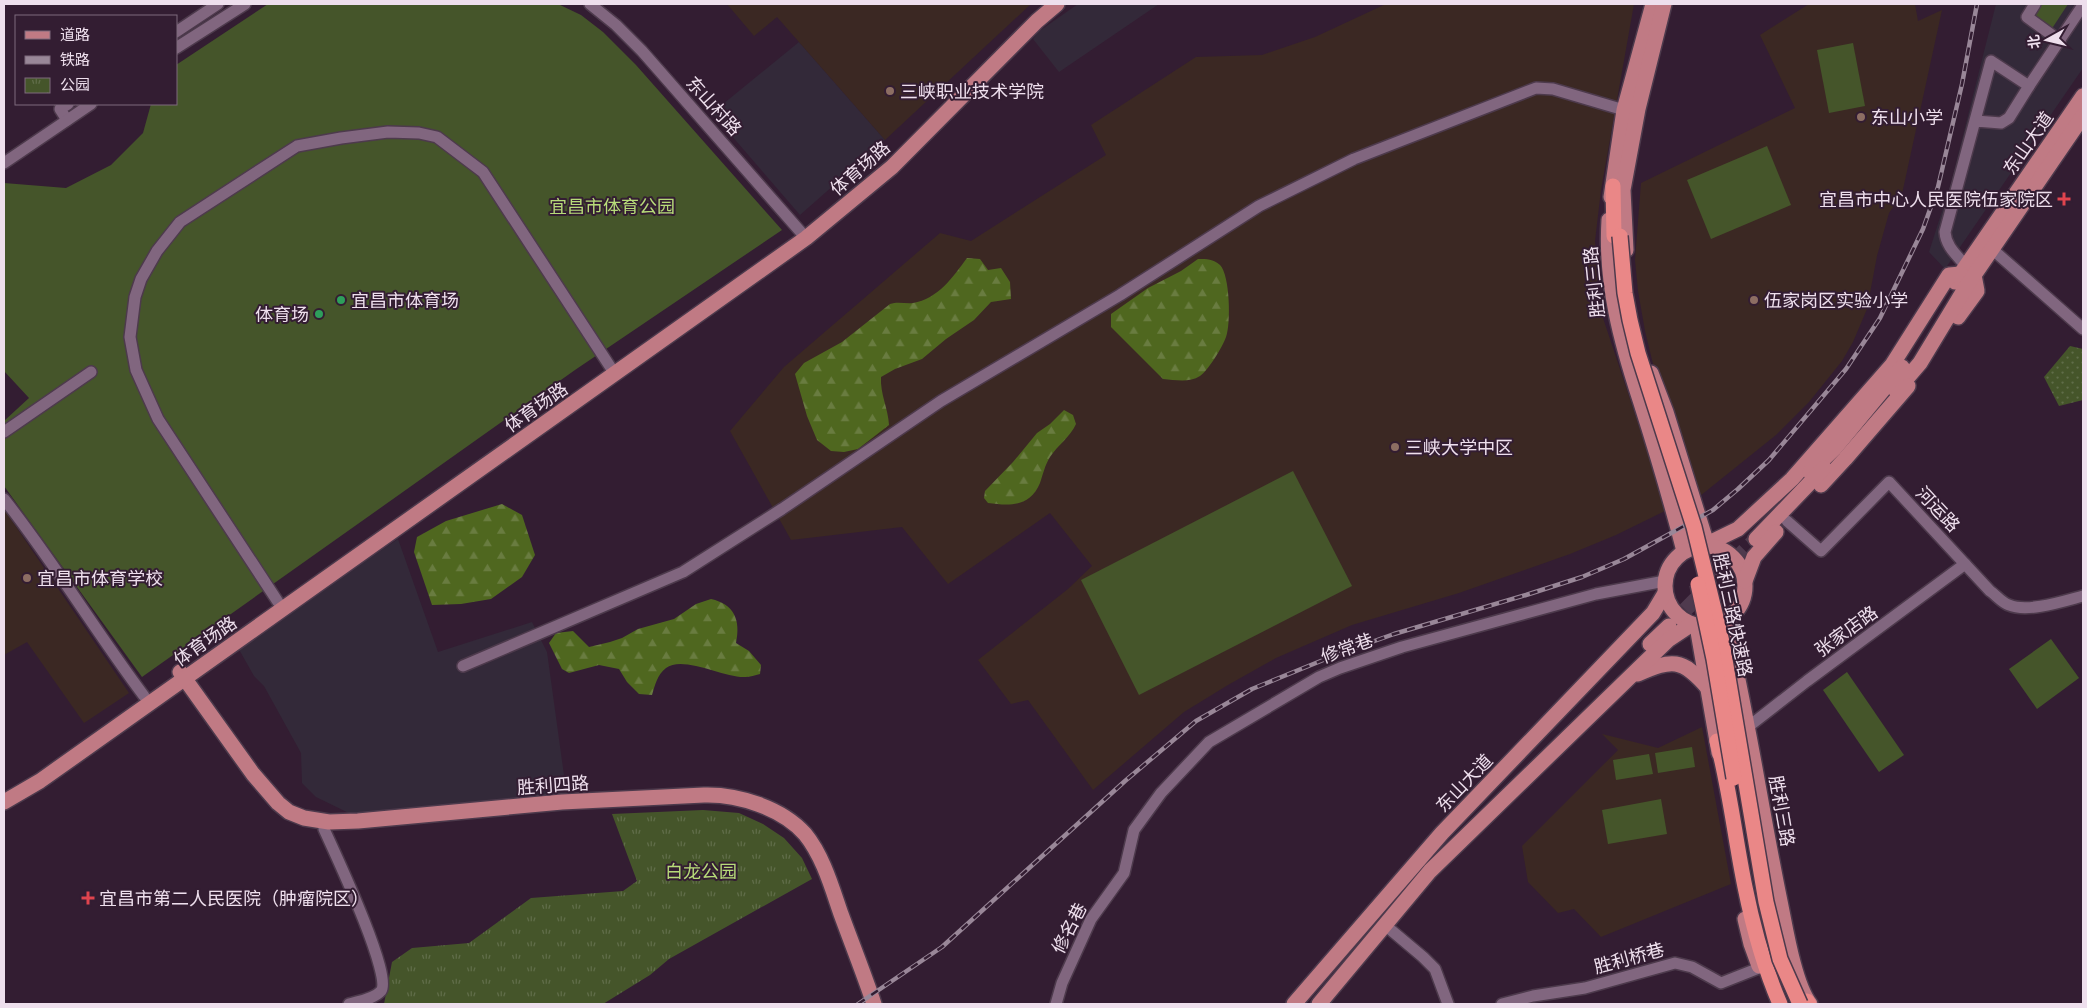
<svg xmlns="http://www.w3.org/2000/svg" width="2087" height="1008" font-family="'Space Grotesk','Noto Sans SC',sans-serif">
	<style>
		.commercial { fill: #332939 }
		.education { fill: #3b2823 }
		.grass { fill: url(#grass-dots) }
		.forest { fill: url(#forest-firs) }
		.park { fill: url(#park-tufts) }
		.pitch { fill: #45552a }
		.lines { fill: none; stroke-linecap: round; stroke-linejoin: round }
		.major-tunnel { stroke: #4f3a4e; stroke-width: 15; stroke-dasharray: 15 8; stroke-linecap: butt }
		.minor-casing { stroke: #4d3a4c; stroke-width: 14 }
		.major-casing { stroke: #4d3a4c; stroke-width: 18 }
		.highway-casing { stroke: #4d3a4c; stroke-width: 18 }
		.minor { stroke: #81667f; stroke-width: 11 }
		.major { stroke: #c07a84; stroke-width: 15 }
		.highway { stroke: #ea8787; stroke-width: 15 }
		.rail-casing { stroke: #998798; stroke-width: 4.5 }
		.rail { stroke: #331d32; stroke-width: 2.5; stroke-dasharray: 8; stroke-linecap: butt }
		.highway-bridge-casing { stroke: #4d3a4c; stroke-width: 18; stroke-linecap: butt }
		.highway-bridge { stroke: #ea8787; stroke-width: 15 }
		.education-dot { fill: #8d6e63; stroke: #331d32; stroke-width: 2 }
		.health-dot { fill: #e0444e; stroke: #331d32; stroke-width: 2 }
		.leisure-dot { fill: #2e9e5b; stroke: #331d32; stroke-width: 2 }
		.labels { text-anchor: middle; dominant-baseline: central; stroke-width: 4; stroke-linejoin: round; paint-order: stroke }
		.poi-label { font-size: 18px; fill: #eedfed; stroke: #331d32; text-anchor: start }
		.street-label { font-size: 18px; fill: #eedfed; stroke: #331d32 }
		.park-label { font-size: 18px; fill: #b7db79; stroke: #331d32 }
	</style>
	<defs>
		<pattern id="grass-dots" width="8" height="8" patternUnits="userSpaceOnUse" patternTransform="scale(1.25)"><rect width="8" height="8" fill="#45552a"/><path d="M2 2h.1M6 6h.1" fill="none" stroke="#606d49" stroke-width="1.8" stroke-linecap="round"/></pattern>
		<pattern id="forest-firs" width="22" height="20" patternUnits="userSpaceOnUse" patternTransform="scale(1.25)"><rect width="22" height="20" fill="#4f671f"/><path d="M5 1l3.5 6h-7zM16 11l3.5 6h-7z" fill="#697c40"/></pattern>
		<pattern id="park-tufts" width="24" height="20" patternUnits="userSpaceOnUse" patternTransform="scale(1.25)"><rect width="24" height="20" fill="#45552a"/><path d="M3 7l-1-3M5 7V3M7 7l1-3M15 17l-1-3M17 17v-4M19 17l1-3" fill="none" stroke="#606d49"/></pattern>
	</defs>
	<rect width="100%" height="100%" fill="#331d32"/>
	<g class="commercial">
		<polygon points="1078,4 1159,4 1059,72 1033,39 1038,32"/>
		<polygon points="1996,4 2083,4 2083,68 1945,269 1929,252 1951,183"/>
		<polygon points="799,42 885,140 800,215 712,113"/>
		<polygon points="398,539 438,652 532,622 547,652 567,797 357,817 316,797 302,783 301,753 264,686 254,676 237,646"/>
	</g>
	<g class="education">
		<polygon points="727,4 1031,4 885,140 777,17 754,36"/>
		<polygon points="1386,4 1634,4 1601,190 1595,241 1597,265 1601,312 1667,510 1616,535 1570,554 1459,593 1352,625 1276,658 1228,685 1184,712 1093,790 1028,700 1011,704 978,660 1068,589 1092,566 1050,513 948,584 902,527 791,540 730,431 784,367 940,233 971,241 1106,155 1091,125 1196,57 1262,55 1315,37"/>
		<polygon points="1809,4 1915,4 1918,21 1942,10 1902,194 1889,213 1877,256 1867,309 1853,342 1842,361 1809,402 1776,435 1700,496 1654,368 1645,331 1638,291 1635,260 1641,183 1795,108 1760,35"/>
		<polygon points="4,509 129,693 84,723 27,642 4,655"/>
		<polygon points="1702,727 1731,884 1601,937 1574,909 1558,913 1528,882 1522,846 1618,750 1602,734 1658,748"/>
	</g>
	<polygon class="grass" points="2070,346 2083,349 2083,400 2059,406 2044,377"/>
	<g class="forest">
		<path d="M967 258 980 259 988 270 1001 268 1010 282 1011 299 991 302 974 320 946 339 922 359 895 369 881 377C880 394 888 408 889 425L858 449 844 452 831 451 817 440 807 416 795 374 804 363 842 342 890 304C898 301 905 304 913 303 938 299 953 277 967 258Z"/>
		<path d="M1198 259C1207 259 1213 259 1220 265 1230 275 1231 324 1226 337 1223 346 1208 371 1200 376 1189 383 1176 380 1163 379L1111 327V314L1148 288 1181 271Z"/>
		<path d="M1064 410 1073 415 1076 424C1070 437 1058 445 1050 457 1045 465 1043 474 1040 483 1030 507 1010 506 988 503L984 498 985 491 1013 462 1037 433 1050 424Z"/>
		<polygon points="502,504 522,515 535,555 522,577 491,599 461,604 432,605 414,552 417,537 446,521"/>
		<path d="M711 599C734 604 741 620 736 643L749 651 761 665 760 674C755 675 750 677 745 677 724 678 683 655 666 668 657 675 655 685 652 695L639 694 627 682 619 669 599 665 569 673 562 669 549 643 556 633 573 631 589 647 610 642 622 638 638 629 674 619 696 604Z"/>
	</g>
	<polygon class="park" points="703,810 739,813 763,824 784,838 802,858 812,879 669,959 650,975 603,1004 384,1004 392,962 412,948 469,943 531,898 623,891 637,881 612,814"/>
	<g class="pitch">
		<polygon points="268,4 558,4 581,15 603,32 636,65 782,230 575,370 142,677 4,486 4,421 29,398 4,371 4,183 66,188 111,165 143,133 151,104 176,104 176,65"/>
		<polygon points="2038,4 2068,4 2051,30 2030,16"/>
		<polygon points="1853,43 1865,106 1829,113 1817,50"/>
		<polygon points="1767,146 1791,205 1711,239 1687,180"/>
		<polygon points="1293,471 1352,586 1139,695 1081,580"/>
		<polygon points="2051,639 2079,678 2037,709 2009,669"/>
		<polygon points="1847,672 1904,755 1879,772 1823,690"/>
		<polygon points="1692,747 1695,767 1658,773 1655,753"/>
		<polygon points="1649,754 1653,774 1616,780 1613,760"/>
		<polygon points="1661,799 1667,834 1608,844 1602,810"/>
	</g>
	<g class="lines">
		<polyline class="major-tunnel" points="1669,626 1756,539"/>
		<defs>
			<g id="minor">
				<polyline points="590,4 616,25 642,51 806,238"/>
				<polyline points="2035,4 2027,17 2060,41"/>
				<polyline points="176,32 218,4"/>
				<polyline points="176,48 245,4"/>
				<polyline points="2029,86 2083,5"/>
				<polyline points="67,120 60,109 68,104"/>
				<polyline points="4,163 91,104"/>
				<polyline points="1992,249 2083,329"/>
				<path d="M1966 266C1957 255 1946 247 1945 232L1991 61 2029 86 2009 118 2001 123 1976 121"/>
				<polyline points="4,432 91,372"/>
				<path d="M4 499C54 562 96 632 144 696"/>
				<path d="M1787 521 1821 551 1889 482 1990 591C1996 595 2002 603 2009 605 2028 613 2064 601 2083 596"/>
				<polyline points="278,602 158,419 136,370 130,337 135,297 141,279 157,251 180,222 297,146 341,138 388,132 419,133 437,137 483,172 611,368"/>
				<polyline points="463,666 683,572 782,509 941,401 1120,295 1259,206 1354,159 1536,88 1553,89 1624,110"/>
				<polyline points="1748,727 1807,681 1965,564"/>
				<path d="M324 829C334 851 393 976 381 991 374 999 359 1001 349 1004"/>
				<polyline points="1385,925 1423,957 1435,969 1448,1004"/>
				<polyline points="1056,1004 1062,983 1091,919 1124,873 1134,830 1161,793 1209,742 1319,677 1340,668 1402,647 1596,594 1665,581"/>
				<polyline points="1502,1004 1533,996 1585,988 1675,963 1692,967 1721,983 1759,968"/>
			</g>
			<g id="major">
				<polyline points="1611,197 1624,110 1653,4"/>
				<path d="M1609 220C1605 283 1621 342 1640 400 1656 450 1671 501 1684 551"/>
				<polyline points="1626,250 1623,190 1638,109 1664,4"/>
				<polyline points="1955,282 2083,96"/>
				<polyline points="1958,317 1977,291 1974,275"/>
				<polyline points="1651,373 1666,412 1707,544 1738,529 1792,479 1892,365 1949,275 1961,274"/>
				<polyline points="1896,391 1920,363 1966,287 2083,116"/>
				<polyline points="1810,472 1835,448 1902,367"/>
				<polyline points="1821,485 1845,459 1908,386"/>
				<polyline points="1756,539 1824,468"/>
				<circle cx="1705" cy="586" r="40"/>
				<polyline points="1745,581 1754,557 1776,532"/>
				<path d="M1725 621C1748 715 1761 811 1781 906 1786 931 1795 985 1810 1004"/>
				<polyline points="1697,626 1719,753"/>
				<polyline points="1650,644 1669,626"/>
				<path d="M180 672 253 774 278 803 289 812 304 818 329 822 358 821 562 802 704 795C738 794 782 808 805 834 823 856 832 888 841 914 852 944 864 974 874 1004"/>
				<path d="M1638 674C1672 659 1682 658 1707 687"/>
				<polyline points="4,802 40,781 806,238 892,167 1037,21 1057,4"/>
				<polyline points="1745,919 1751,944 1759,966"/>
				<polyline points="1294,1004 1442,833 1653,613 1665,593"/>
				<polyline points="1319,1004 1430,871 1668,640 1692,624"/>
			</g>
			<g id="highway">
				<polyline points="1613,186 1614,236"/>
				<path d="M1717 741C1730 789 1735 839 1745 887 1753 927 1764 967 1780 1004"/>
				<polyline points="1807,1001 1809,1004"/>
			</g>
		</defs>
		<use href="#minor" class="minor-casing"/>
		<use href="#major" class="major-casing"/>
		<use href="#highway" class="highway-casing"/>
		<use href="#minor" class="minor"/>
		<use href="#major" class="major"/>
		<use href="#highway" class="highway"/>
		<defs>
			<polyline id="rail" points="858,1004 942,947 1125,781 1196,721 1252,689 1338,654 1394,634 1526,595 1582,577 1624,559 1713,510 1738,489 1769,460 1846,369 1880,318 1923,229 1938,187 1962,84 1977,4"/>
		</defs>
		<use href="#rail" class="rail-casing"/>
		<use href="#rail" class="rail"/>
		<defs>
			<g id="highway-bridge">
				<polyline points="1620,236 1625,293 1630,320 1638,353 1694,527 1722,642 1766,902 1780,959 1800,1004"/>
				<polyline points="1698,584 1714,659 1734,778"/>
			</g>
		</defs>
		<use href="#highway-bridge" class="highway-bridge-casing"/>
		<use href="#highway-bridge" class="highway-bridge"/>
	</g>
	<g class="education-dot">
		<circle cx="890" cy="91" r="5"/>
		<circle cx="1861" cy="117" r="5"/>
		<circle cx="1754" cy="300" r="5"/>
		<circle cx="1395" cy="447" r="5"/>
		<circle cx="27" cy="578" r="5"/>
	</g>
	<g class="health-dot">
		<path d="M2061.5 191.5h5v5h5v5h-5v5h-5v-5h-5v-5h5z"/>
		<path d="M85.5 890.5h5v5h5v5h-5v5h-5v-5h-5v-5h5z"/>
	</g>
	<g class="leisure-dot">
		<circle cx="341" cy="300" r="5"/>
		<circle cx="319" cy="314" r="5"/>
	</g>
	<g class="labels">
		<g class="poi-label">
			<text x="900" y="91">三峡职业技术学院</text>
			<text x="1871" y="117">东山小学</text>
			<text x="2053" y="199" text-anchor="end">宜昌市中心人民医院伍家院区</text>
			<text x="351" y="300">宜昌市体育场</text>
			<text x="1764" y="300">伍家岗区实验小学</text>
			<text x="309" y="314" text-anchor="end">体育场</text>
			<text x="1405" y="447">三峡大学中区</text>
			<text x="37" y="578">宜昌市体育学校</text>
			<text x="99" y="898">宜昌市第二人民医院（肿瘤院区）</text>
		</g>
		<g class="street-label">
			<text transform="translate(714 106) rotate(48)">东山村路</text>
			<text transform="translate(2028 143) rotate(-55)">东山大道</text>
			<text transform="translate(860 168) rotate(-41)">体育场路</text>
			<text transform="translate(1594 282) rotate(-96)">胜利三路</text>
			<text transform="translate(536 407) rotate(-35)">体育场路</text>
			<text transform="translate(1938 509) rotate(47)">河运路</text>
			<text transform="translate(1733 615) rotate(78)">胜利三路快速路</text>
			<text transform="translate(1846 631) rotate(-36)">张家店路</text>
			<text transform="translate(205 641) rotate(-35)">体育场路</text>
			<text transform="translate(1347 648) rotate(-20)">修常巷</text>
			<text transform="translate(1464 783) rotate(-46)">东山大道</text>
			<text transform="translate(553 785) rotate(-4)">胜利四路</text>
			<text transform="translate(1782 811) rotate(80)">胜利三路</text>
			<text transform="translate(1069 928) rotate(-63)">修名巷</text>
			<text transform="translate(1629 958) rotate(-15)">胜利桥巷</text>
		</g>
		<g class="park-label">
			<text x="612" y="206">宜昌市体育公园</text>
			<text x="701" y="871">白龙公园</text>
		</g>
	</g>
	<rect width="2087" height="1008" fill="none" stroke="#eedfed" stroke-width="10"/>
	<rect x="15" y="15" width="162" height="90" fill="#331d32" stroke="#7e6b7d"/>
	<rect x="25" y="31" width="25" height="8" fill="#c07a84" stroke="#7e6b7d"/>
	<text x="60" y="40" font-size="15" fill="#eedfed">道路</text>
	<rect x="25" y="56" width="25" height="8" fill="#998798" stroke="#7e6b7d"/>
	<text x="60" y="65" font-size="15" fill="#eedfed">铁路</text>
	<rect x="25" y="78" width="25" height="15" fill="url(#park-tufts)" stroke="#7e6b7d"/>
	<text x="60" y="90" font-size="15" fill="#eedfed">公园</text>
	<g transform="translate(2047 40) rotate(262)" stroke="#331d32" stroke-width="4" paint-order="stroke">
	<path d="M0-4L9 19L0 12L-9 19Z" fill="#eedfed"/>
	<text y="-8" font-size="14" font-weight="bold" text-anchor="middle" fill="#eedfed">北</text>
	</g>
</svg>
